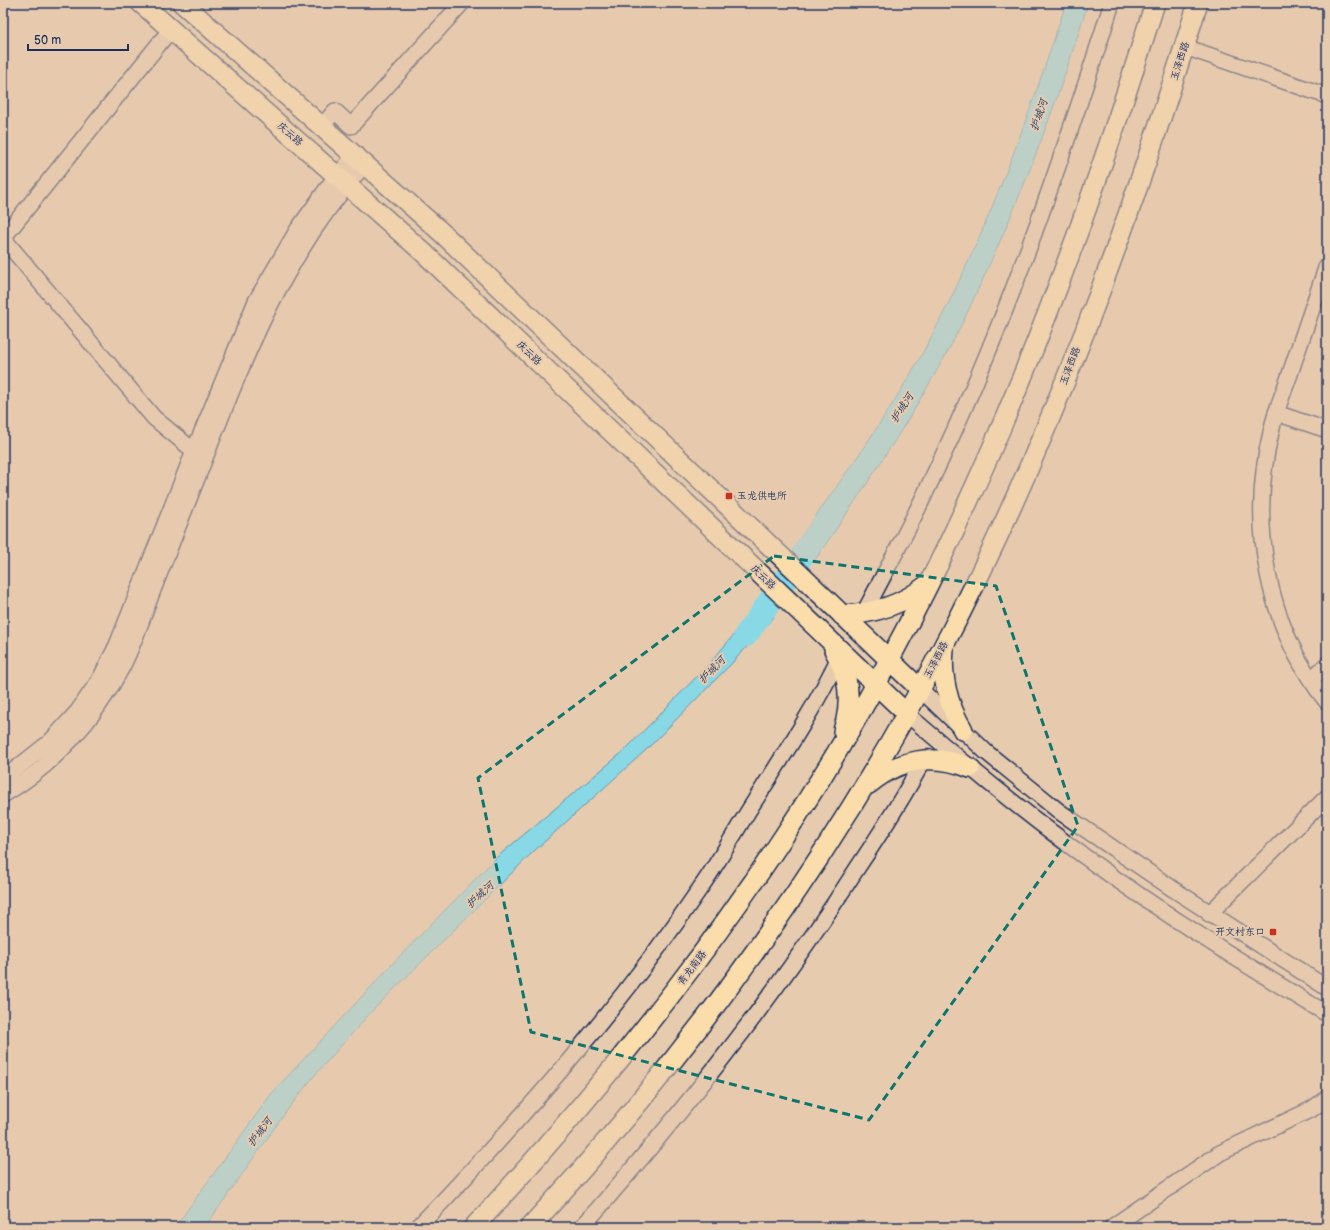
<svg xmlns="http://www.w3.org/2000/svg" width="1330" height="1230" font-family="'Balsamiq Sans','LXGW WenKai TC',sans-serif">
	<style>
		.water { fill: #89d8e6; stroke: #5d94b0 }
		.lines { fill: none; stroke-linecap: round; stroke-linejoin: round }
		.river { stroke: #89d8e6; stroke-width: 24 }
		.minor-casing { stroke: #1b2f5e; stroke-width: 18 }
		.major-casing { stroke: #1b2f5e; stroke-width: 22 }
		.minor { stroke: #e7cbae; stroke-width: 15 }
		.major { stroke: #faddab; stroke-width: 19 }
		.marked { fill: none; stroke: #0f766e; stroke-width: 3; stroke-dasharray: 8 5; stroke-linejoin: round }
		.poi-dot { fill: #c8321e; stroke: #e7cbae; stroke-width: 1.5 }
		.labels { text-anchor: middle; dominant-baseline: central; stroke-width: 4; stroke-linejoin: round; paint-order: stroke }
		.street-label { font-size: 10px; fill: #1b2f5e; stroke: #e7cbae }
		.poi-label { font-size: 10px; fill: #1b2f5e; stroke: #e7cbae; text-anchor: start }
		.water-label { font-size: 11px; font-style: italic; fill: #26406c; stroke: #e7cbae }
	</style>
	<rect width="100%" height="100%" fill="#e7cbae"/>
	<filter id="ink" filterUnits="userSpaceOnUse"><feTurbulence type="fractalNoise" baseFrequency=".025" numOctaves="2"/><feDisplacementMap in="SourceGraphic" scale="8" xChannelSelector="R" yChannelSelector="G"/><feConvolveMatrix kernelMatrix="1 2 1 2 8 2 1 2 1" color-interpolation-filters="sRGB"/></filter>
	<g filter="url(#ink)">
		<g class="water">
			<path d="M1066 3H1088C1059 98 1024 191 982 281 969 309 956 338 940 365 902 433 859 496 815 560L795 545C839 483 885 421 922 354 983 243 1027 123 1066 3Z"/>
			<polygon points="760,604 774,617 733,662 646,750 534,851 373,1010 315,1075 288,1109 205,1227 175,1227 272,1093 396,960 497,857 624,751 710,663"/>
		</g>
		<g class="lines">
			<polyline class="river" points="746,635 823,526"/>
			<defs>
				<g id="minor">
					<polyline points="1185,47 1327,96"/>
					<polyline points="322,126 335,111 351,126 462,3"/>
					<polyline points="3,238 154,418 194,451"/>
					<polyline points="3,238 171,29"/>
					<path d="M1327 265C1315 301 1302 337 1290 374 1284 391 1276 410 1272 428 1248 523 1266 626 1327 702"/>
					<polyline points="1276,413 1327,430"/>
					<path d="M864 613C886 570 910 527 930 483 1004 329 1060 166 1112 3"/>
					<polyline points="1311,680 1327,664"/>
					<polyline points="920,689 986,752 1060,812 1173,889 1327,988"/>
					<path d="M907 714C965 764 1025 814 1088 859 1165 915 1246 965 1327 1014"/>
					<polyline points="3,779 50,742 78,711 100,679 117,645 194,451 256,301 298,229 331,183 355,155"/>
					<path d="M3 795C53 766 94 720 121 669 134 644 143 616 153 590 167 555 180 521 194 486 240 369 279 259 365 164"/>
					<polyline points="1209,914 1327,797"/>
					<path d="M418 1227C520 1121 619 1009 701 887 720 860 736 830 754 802 784 755 815 708 839 657"/>
					<path d="M582 1227C681 1115 775 997 856 870 880 834 904 797 924 759"/>
					<polyline points="1112,1227 1220,1153 1312,1109 1327,1098"/>
				</g>
				<g id="major">
					<polyline points="141,3 423,252 907,714"/>
					<polyline points="182,3 441,232 920,689"/>
					<path d="M842 615C874 614 902 605 927 585"/>
					<path d="M944 649C941 678 948 705 963 730"/>
					<path d="M834 650C850 676 852 703 843 731"/>
					<path d="M869 784C899 759 934 753 970 768"/>
					<path d="M474 1227C614 1075 742 914 847 735 981 507 1076 256 1155 3"/>
					<path d="M530 1227C692 1052 832 858 943 647 1050 444 1130 221 1198 3"/>
				</g>
			</defs>
			<use href="#minor" class="minor-casing"/>
			<use href="#major" class="major-casing"/>
			<use href="#minor" class="minor"/>
			<use href="#major" class="major"/>
		</g>
	</g>
	<path d="M0 0H1330V1230H0ZM774 556 996 586 1078 826 869 1120 531 1032 478 778Z" fill="#e7cbae" fill-opacity=".55" fill-rule="evenodd"/>
	<path class="marked" d="M774 556 996 586 1078 826 869 1120 531 1032 478 778Z"/>
	<g class="poi-dot">
		<rect x="725" y="492" width="8" height="8" rx="2"/>
		<rect x="1269" y="928" width="8" height="8" rx="2"/>
	</g>
	<g class="labels">
		<g class="street-label">
			<text transform="translate(1180 61) rotate(-72)">玉泽西路</text>
			<text transform="translate(290 134) rotate(42)">庆云路</text>
			<text transform="translate(529 353) rotate(44)">庆云路</text>
			<text transform="translate(1070 366) rotate(-69)">玉泽西路</text>
			<text transform="translate(763 577) rotate(44)">庆云路</text>
			<text transform="translate(936 660) rotate(-62)">玉泽西路</text>
			<text transform="translate(692 968) rotate(-53)">青龙南路</text>
		</g>
		<g class="poi-label">
			<text x="737" y="496">玉龙供电所</text>
			<text x="1265" y="932" text-anchor="end">开文村东口</text>
		</g>
		<g class="water-label">
			<text transform="translate(1039 115) rotate(-71)">护城河</text>
			<text transform="translate(902 408) rotate(-58)">护城河</text>
			<text transform="translate(712 670) rotate(-46)">护城河</text>
			<text transform="translate(480 895) rotate(-43)">护城河</text>
			<text transform="translate(260 1132) rotate(-53)">护城河</text>
		</g>
	</g>
	<rect width="1330" height="1230" fill="none" stroke="#e7cbae" stroke-width="16"/>
	<rect x="8" y="8" width="1314" height="1214" fill="none" stroke="#1b2f5e" stroke-width="1.5" filter="url(#ink)"/>
	<path d="M28 44v6h100v-6" fill="none" stroke="#1b2f5e" stroke-width="2"/>
	<text x="34" y="44" font-size="12" fill="#1b2f5e" stroke="#e7cbae" stroke-width="3" paint-order="stroke">50 m</text>
</svg>
